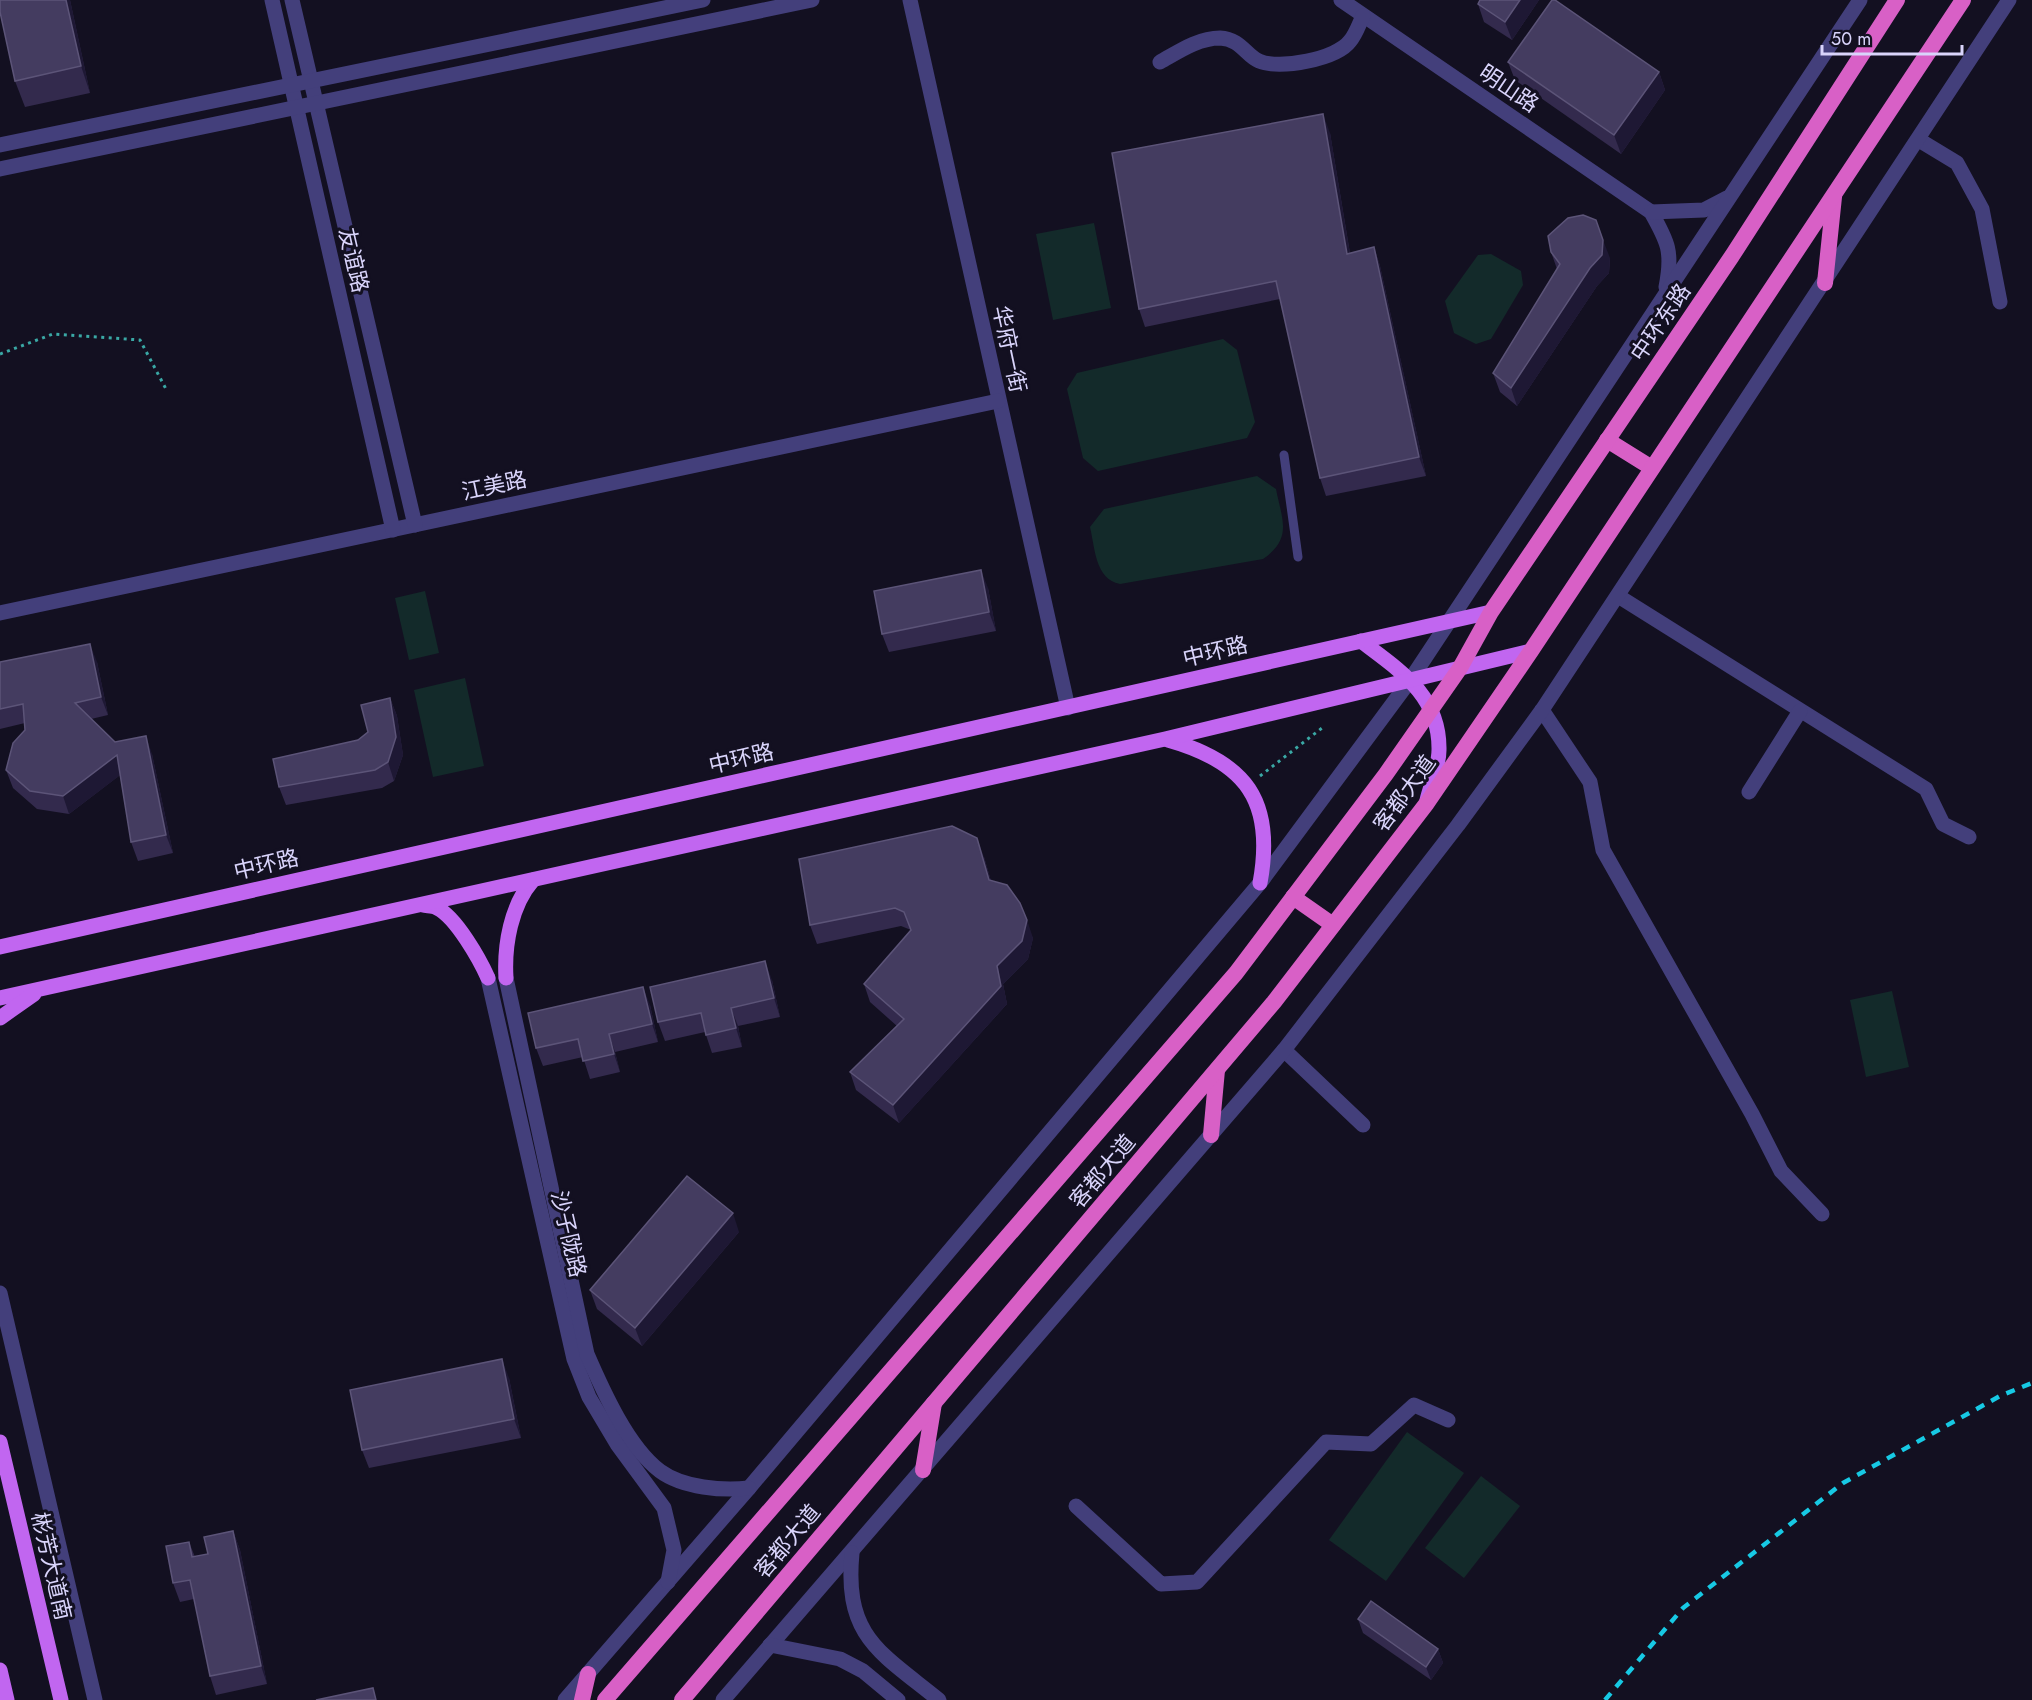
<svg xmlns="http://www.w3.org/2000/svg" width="2032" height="1700" font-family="Jost,'Noto Sans SC',sans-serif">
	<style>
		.green { fill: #132a2a }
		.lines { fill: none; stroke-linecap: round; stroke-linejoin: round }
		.path { stroke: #3aa8a5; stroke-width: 3; stroke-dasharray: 3 4.5; stroke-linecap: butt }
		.service { stroke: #433f7b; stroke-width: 9 }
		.minor { stroke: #433f7b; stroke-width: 15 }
		.tertiary { stroke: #433f7b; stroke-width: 15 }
		.primary { stroke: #c166f0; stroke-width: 15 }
		.trunk { stroke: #d860c6; stroke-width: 16 }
		.rail { stroke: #17c9e4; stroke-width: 4.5; stroke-dasharray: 9 8; stroke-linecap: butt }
		.wall { fill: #332a4d }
		.shaded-wall { fill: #1e1834 }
		.building { fill: #443c60; stroke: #5c5478; stroke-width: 1.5 }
		.labels { text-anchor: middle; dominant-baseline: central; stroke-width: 6; stroke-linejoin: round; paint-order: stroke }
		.street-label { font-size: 22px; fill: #d9d4fb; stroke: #131021 }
	</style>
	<rect width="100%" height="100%" fill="#131021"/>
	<g class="green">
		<polygon points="1094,223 1111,308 1053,320 1036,234"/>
		<polygon points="1491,254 1521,271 1523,285 1491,339 1476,344 1454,333 1445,301 1478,255"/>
		<polygon points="1223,339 1237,350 1255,422 1247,438 1098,471 1083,458 1067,389 1077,373"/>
		<path d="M1257 476 1276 489C1282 520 1293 538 1263 559L1120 584C1095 579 1095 548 1090 527L1104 509Z"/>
		<polygon points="425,591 439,653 409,660 395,598"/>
		<polygon points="465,678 484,766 433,777 414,690"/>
		<polygon points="1892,991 1909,1067 1866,1077 1850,1000"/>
		<polygon points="1407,1432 1464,1473 1386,1581 1329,1540"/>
		<polygon points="1481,1476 1520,1506 1464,1578 1425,1548"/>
	</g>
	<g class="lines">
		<g class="path">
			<polyline points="0,354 53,334 140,340 166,389"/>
			<polyline points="1260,776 1322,728"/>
		</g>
		<polyline class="service" points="1284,455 1298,557"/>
		<g class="minor">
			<polyline points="910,0 1068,708"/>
			<path d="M1341 0 1651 212C1668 242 1673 252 1666 287"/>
			<path d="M1160 62C1178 52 1198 38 1220 38 1241 39 1246 56 1259 61 1279 70 1337 59 1350 41 1356 34 1359 24 1363 16"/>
			<polyline points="1919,140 1957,163 1982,209 2000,302"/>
			<polyline points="1651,212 1704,210 1727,198"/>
			<polyline points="1618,596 1926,789 1943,824 1969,837"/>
			<polyline points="0,613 998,401"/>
			<polyline points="1542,710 1590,782 1603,850 1752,1114 1781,1171 1822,1214"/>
			<polyline points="1749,792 1800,711"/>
			<polyline points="1284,1050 1363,1125"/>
			<polyline points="0,1293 95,1700"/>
			<polyline points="1076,1506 1161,1584 1197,1582 1326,1442 1371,1444 1414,1405 1448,1420"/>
			<polyline points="565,1700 749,1488 1260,883 1411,679 1860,0"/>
			<polyline points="723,1700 1284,1050 1458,825 1542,710 2009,0"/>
		</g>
		<g class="tertiary">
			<polyline points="272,0 393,530"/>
			<polyline points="292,0 415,525"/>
			<polyline points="0,145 703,0"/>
			<polyline points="0,169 812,0"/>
			<polyline points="488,978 574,1359 589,1397 617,1444 664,1508 674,1550 668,1582"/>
			<path d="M506 978 587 1354C603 1391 628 1447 660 1471 683 1488 723 1491 749 1488"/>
			<path d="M852 1553C844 1637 880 1652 939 1700"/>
			<polyline points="770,1645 840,1659 863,1671 898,1700"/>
		</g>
		<g class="primary">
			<path d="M1361 641C1399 670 1440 695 1439 750 1439 766 1431 784 1427 800"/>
			<path d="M1168 740C1246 762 1275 801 1260 883"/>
			<path d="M423 905C427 906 434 906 437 908 456 917 480 960 488 978"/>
			<polyline points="0,947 1491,612"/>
			<path d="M506 978C504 945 511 905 533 880"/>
			<polyline points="0,998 1165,739 1531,651"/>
			<polyline points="0,1018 34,994"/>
			<polyline points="0,1442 61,1700"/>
			<polyline points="0,1670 7,1700"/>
		</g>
		<g class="trunk">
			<polyline points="1825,283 1834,197"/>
			<polyline points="1607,440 1652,468"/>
			<polyline points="1293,897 1333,925"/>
			<polyline points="1211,1135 1217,1070"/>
			<polyline points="923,1470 934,1403"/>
			<polyline points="582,1700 588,1674"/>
			<polyline points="605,1700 1236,973 1386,774 1460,668 1491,612 1732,256 1897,0"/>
			<polyline points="682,1700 1274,1002 1427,803 1531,651 1963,0"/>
		</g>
		<polyline class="rail" points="1605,1700 1683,1608 1843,1483 2000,1396 2032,1383"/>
	</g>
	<g class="wall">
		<polygon points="70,0 90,93 25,107 15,81"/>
		<polygon points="1539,0 1512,40 1484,22 1478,4"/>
		<polygon points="1508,62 1659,72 1665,90 1621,154 1515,80"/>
		<polygon points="1330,133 1350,253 1374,247 1380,266 1426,476 1326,496 1320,478 1280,299 1145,327 1139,309"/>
		<polygon points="1551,252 1610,258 1609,273 1597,286 1517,406 1500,392 1493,373 1557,269"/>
		<polygon points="988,588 996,631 889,652 882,634"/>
		<polygon points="0,662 97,662 108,715 91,719 115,742 152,754 173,853 138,861 131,842 120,775 69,814 37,809 13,788 6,770 25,730 25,723 0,729"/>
		<polygon points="390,698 397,716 403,755 394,781 382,788 286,805 279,787 358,740 368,732"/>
		<polygon points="984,857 991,881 1033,938 1028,959 1003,984 1007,1004 899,1123 856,1090 850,1072 897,1026 870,1002 864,984 911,930 901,926 817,944 810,925"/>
		<polygon points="772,980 780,1017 738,1026 742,1047 712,1053 705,1032 665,1041 658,1022"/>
		<polygon points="650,1005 658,1042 615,1052 620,1072 590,1079 583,1057 543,1066 536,1048"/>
		<polygon points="739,1232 642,1346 597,1309 590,1290"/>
		<polygon points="509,1378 521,1438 369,1468 362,1450"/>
		<polygon points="233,1531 240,1550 267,1684 216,1695 210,1676 194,1599 180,1602 173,1583 189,1542 195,1557 208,1554"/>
		<polygon points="1358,1619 1438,1649 1443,1663 1431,1680 1363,1633"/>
	</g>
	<g class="shaded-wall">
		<polygon points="66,0 70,0 90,93 81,66"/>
		<polygon points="1520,0 1539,0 1512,40 1505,22"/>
		<polygon points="1659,72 1665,90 1621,154 1614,135"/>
		<polygon points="1323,114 1330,133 1353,272 1347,254"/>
		<polygon points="1603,240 1610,258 1609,273 1597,286 1517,406 1511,388"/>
		<polygon points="1374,247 1380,266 1426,476 1419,457"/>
		<polygon points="981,570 988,588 996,631 989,612"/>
		<polygon points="90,644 97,662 108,715 101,697"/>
		<polygon points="390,698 397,716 403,755 394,781 388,762"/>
		<polygon points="146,736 152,754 173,853 166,835"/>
		<polygon points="117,755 123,773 69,814 63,796"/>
		<polygon points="977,838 984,857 996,898 989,880"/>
		<polygon points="1027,920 1033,938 1028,959 1003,984 1007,1004 899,1123 893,1105"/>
		<polygon points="765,961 772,980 780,1017 774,998"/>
		<polygon points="643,987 650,1005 658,1042 652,1024"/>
		<polygon points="731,1008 738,1026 742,1047 736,1028"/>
		<polygon points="609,1034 615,1052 620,1072 614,1054"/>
		<polygon points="733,1213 739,1232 642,1346 635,1328"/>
		<polygon points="502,1359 509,1378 521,1438 514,1419"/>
		<polygon points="233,1531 240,1550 267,1684 261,1666"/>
		<polygon points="1438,1649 1443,1663 1431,1680 1426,1667"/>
	</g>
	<g class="building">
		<polygon points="0,0 66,0 81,66 15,81 0,12"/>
		<polygon points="1480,0 1520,0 1505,22 1478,4"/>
		<polygon points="1552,0 1555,0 1659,72 1614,135 1508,62"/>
		<polygon points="1323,114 1347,254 1374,247 1419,457 1320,478 1276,281 1139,309 1112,153"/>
		<polygon points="1583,215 1596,220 1603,240 1602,255 1590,268 1511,388 1493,373 1560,264 1551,252 1548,236 1568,218"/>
		<polygon points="981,570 989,612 882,634 874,591"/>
		<polygon points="90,644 101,697 75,703 115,742 146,736 166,835 131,842 117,755 63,796 30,791 6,770 13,743 25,730 23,704 0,709 0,662"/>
		<polygon points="390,698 396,737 388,762 375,770 279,787 273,759 358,740 368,732 361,705"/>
		<polygon points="952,826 977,838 989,880 1007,885 1020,903 1027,920 1022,941 997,966 1001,986 893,1105 850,1072 904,1019 864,984 911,930 904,912 895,908 810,925 799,859"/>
		<polygon points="765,961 774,998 731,1008 736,1028 706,1035 701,1013 658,1022 650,987"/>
		<polygon points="643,987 652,1024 609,1034 614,1054 583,1061 578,1039 536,1048 528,1013"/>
		<polygon points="687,1176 733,1213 635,1328 590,1290"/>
		<polygon points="502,1359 514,1419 362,1450 350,1390"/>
		<polygon points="233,1531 261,1666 210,1676 190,1580 173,1583 166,1546 189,1542 192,1557 208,1554 204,1537"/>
		<polygon points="1371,1601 1438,1649 1426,1667 1358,1619"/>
		<polygon points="373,1688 376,1700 316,1700"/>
	</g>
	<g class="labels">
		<g class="street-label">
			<text transform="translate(1509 88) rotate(34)">明山路</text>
			<text transform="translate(354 260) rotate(77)">友谊路</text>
			<text transform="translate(1660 322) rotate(-56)">中环东路</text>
			<text transform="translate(1010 349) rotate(78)">华府一街</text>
			<text transform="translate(494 485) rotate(-12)">江美路</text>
			<text transform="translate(1215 651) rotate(-13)">中环路</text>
			<text transform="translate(741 758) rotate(-13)">中环路</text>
			<text transform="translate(1404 793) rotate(-54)">客都大道</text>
			<text transform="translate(266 864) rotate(-13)">中环路</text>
			<text transform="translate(1102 1171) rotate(-50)">客都大道</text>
			<text transform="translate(569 1234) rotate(77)">沙子陇路</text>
			<text transform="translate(787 1541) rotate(-50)">客都大道</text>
			<text transform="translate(52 1566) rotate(77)">彬芳大道南</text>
		</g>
	</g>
	<path d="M1822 45v9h140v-9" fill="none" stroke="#d9d4fb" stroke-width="3"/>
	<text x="1831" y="45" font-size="18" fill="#d9d4fb" stroke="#131021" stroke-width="4.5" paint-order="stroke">50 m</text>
</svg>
